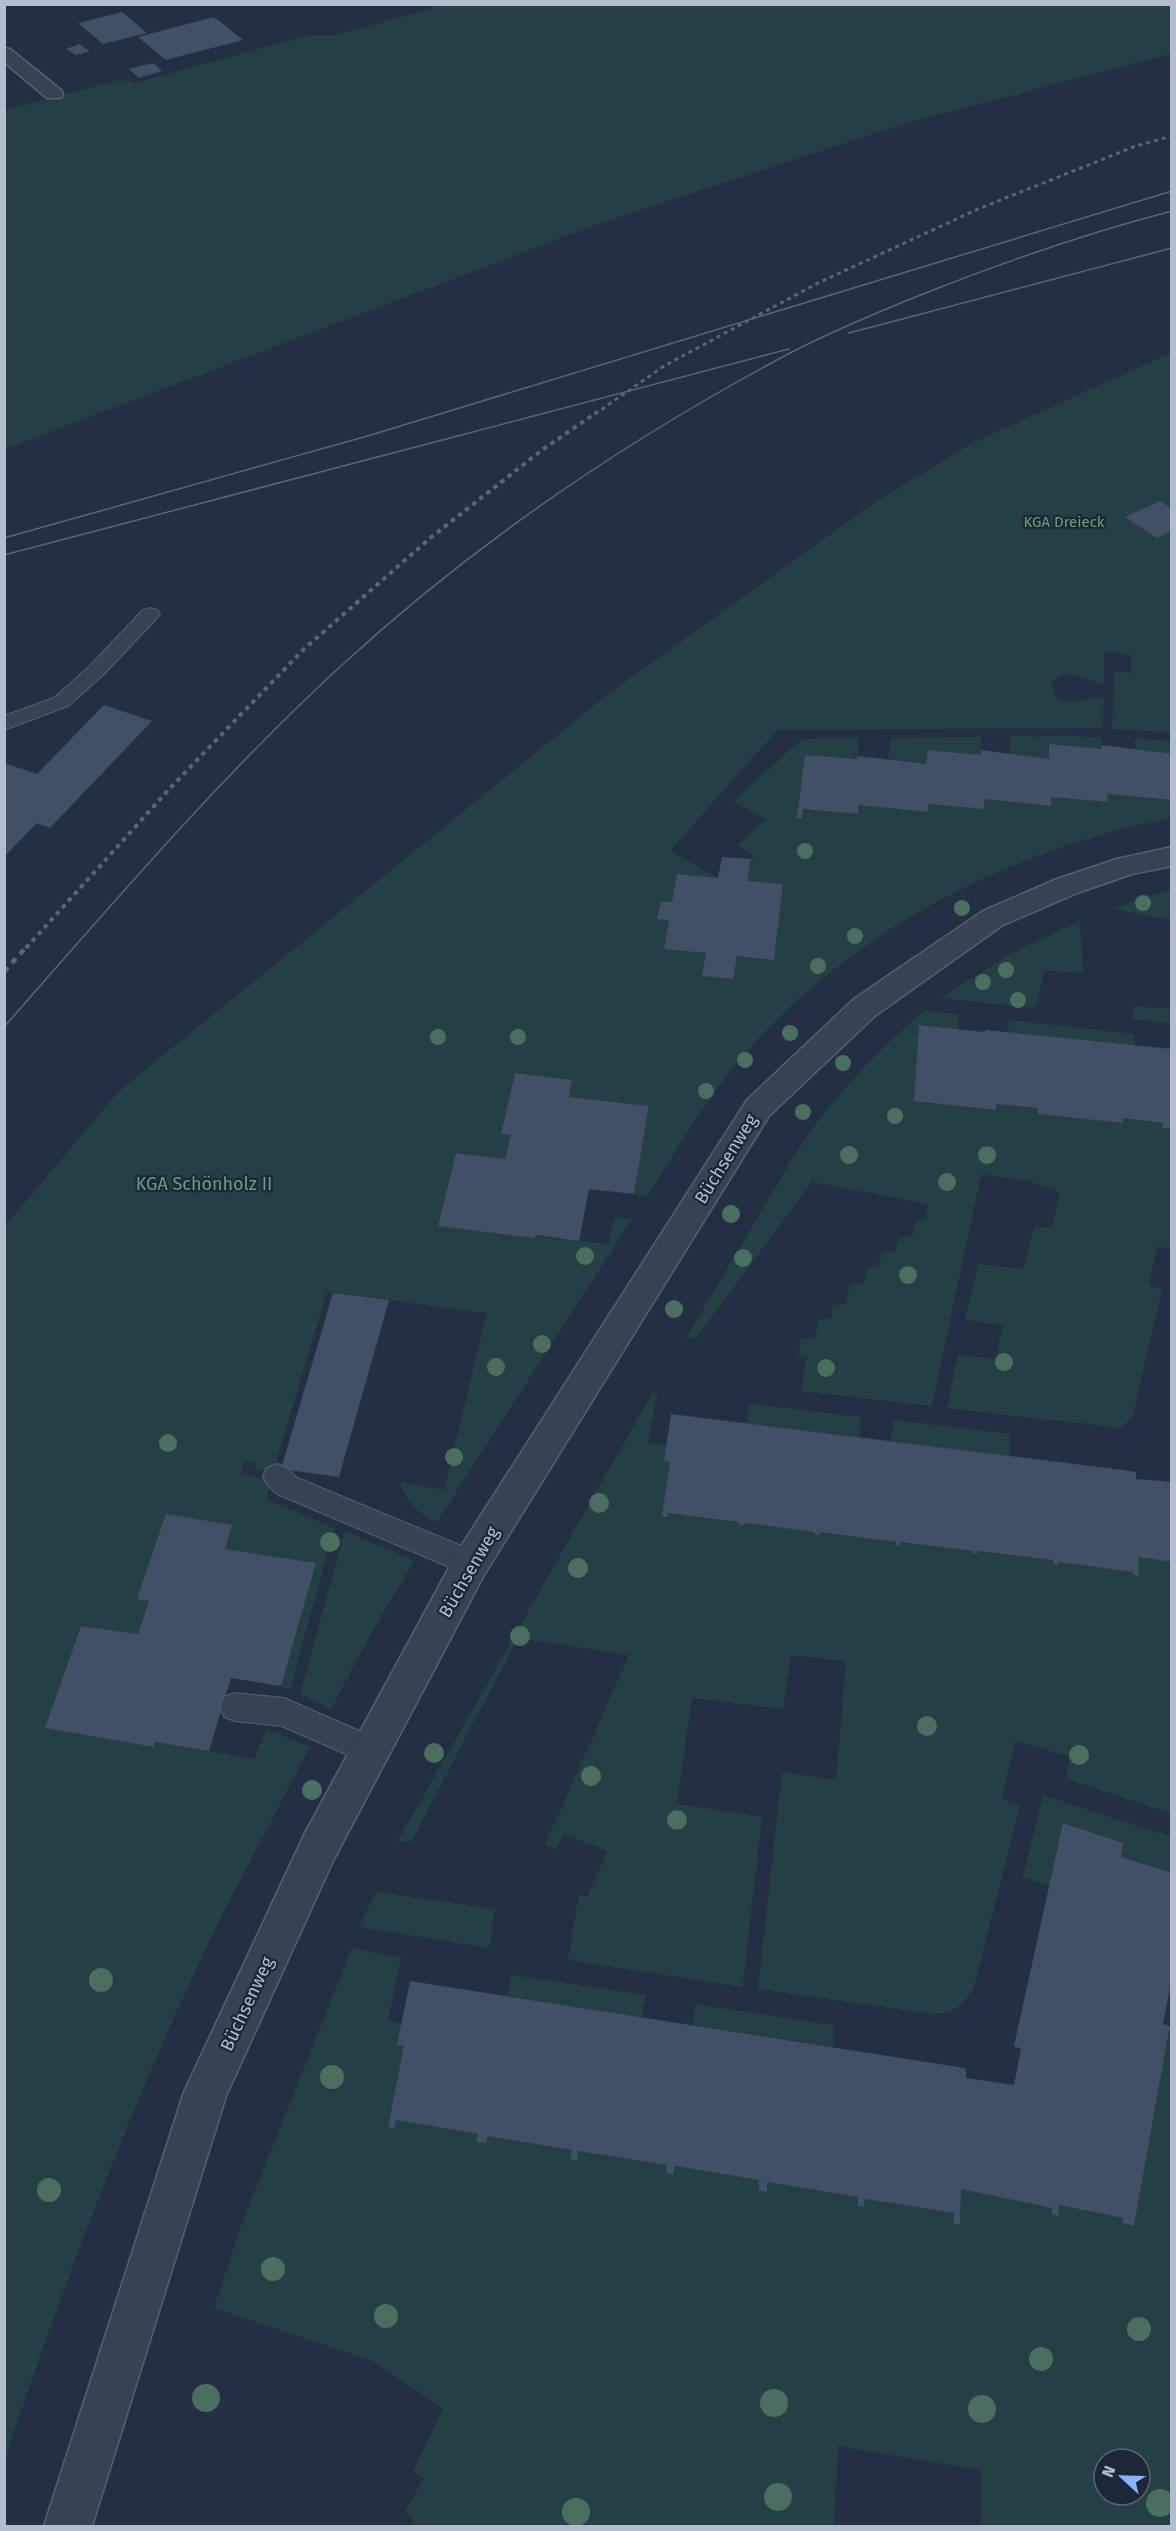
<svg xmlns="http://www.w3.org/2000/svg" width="1176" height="2531" font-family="'Fira Sans',sans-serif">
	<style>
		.green { fill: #254044; fill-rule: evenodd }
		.building { fill: #415066 }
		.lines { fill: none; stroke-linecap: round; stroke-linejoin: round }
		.lane-casing { stroke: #556070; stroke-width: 2 }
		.street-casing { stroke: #556070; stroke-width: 3 }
		.lane { fill: #374253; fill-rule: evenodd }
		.street { fill: #374253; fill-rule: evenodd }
		.tram { stroke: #59667a; stroke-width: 1.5 }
		.rail-far2 { stroke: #59667a; stroke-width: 3; stroke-dasharray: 4 4; stroke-linecap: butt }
		.rail-far1 { stroke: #59667a; stroke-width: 4; stroke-dasharray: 4.5 4.5; stroke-linecap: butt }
		.rail { stroke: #59667a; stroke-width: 4.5; stroke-dasharray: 6 6; stroke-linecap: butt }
		.tree { fill: #4a6e5f }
		.labels { text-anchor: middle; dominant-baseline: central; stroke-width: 4.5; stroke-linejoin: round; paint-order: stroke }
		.far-park-label { font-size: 15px; fill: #69a076; stroke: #1c2738 }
		.street-label { font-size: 18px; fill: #b4bdcd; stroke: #1c2738 }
		.park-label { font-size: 18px; fill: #69a076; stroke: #1c2738 }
	</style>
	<rect width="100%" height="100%" fill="#233043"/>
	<g class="green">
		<polygon points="432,5 1171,5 1171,54 913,121 598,224 5,449 5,110 119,80 135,83 310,35 335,35 435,8"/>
		<path d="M1171 353V732L1112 729 1114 672 1131 673 1132 655 1104 651V684C1089 683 1059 661 1052 686 1057 714 1088 697 1104 697L1103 728 777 730 670 851 718 878 677 874 672 902 661 901 658 918 669 920 664 948 706 953 703 976 733 979 737 956 774 960 783 885 748 881 750 859 754 856 738 845 766 819 733 801 802 739 859 738 857 759 805 755 798 818H802L803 809 857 814 858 805 927 812 928 804 984 808V799L1051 806V797L1107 802V794L1171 800V818C1008 850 852 930 742 1057 705 1100 677 1149 647 1197L634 1194 649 1106 569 1097 572 1080 515 1073 501 1134 511 1135 505 1159 456 1153 438 1226 608 1244 615 1218 632 1219 436 1523C419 1515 406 1499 399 1482L444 1490 487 1313 327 1292 273 1472 254 1469 256 1463 244 1461 241 1474 272 1480 266 1499 334 1528 290 1690 281 1686 316 1563 225 1549 232 1525 166 1515 149 1601 138 1634 81 1626 45 1728 154 1747 155 1742 254 1759 267 1729 310 1747C276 1813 240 1878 208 1944 129 2110 64 2283 5 2458V1226L119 1091 608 694 874 503 972 443Z"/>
		<polygon points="1011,736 1101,737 1102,749 1050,744 1049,759 1010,755"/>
		<polygon points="981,737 981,755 928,750 926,764 888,761 891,738"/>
		<polygon points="1135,738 1171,741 1171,754 1135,750"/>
		<polygon points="1171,889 1171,920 1112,909"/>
		<polygon points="1080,921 1083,973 1044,970 1037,1005 1033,1008 941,998 1008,955"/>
		<polygon points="1133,1006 1171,1009 1171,1023 1133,1019"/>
		<path d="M925 1010 959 1015 957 1029 919 1025 914 1101 996 1110V1104L1038 1108V1114L1122 1123 1123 1118 1163 1123 1162 1128 1171 1129V1249L1157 1246 1149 1285 1162 1289 1133 1415 1121 1428 947 1408 958 1355 996 1359 1003 1325 965 1320 978 1264 1023 1269 1034 1227H1052L1060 1192 1026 1180 981 1175 932 1406 801 1391 807 1357 798 1356 801 1339 815 1337 819 1319 831 1318 833 1305 846 1303 850 1285 864 1283 867 1268 878 1267 882 1253 895 1251 899 1238 913 1236 916 1222 926 1220 928 1204 812 1182 696 1338H686L800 1146C836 1094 877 1051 925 1010Z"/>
		<polygon points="1010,1020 1134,1034 1135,1047 1010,1034 1007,1032"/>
		<path d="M653 1392 657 1394 648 1443 667 1446 670 1462 663 1517H667L668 1513 739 1522 740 1525H744V1523L815 1532V1535H819V1532L896 1542V1545L900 1546V1542L973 1551V1553L978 1551 1053 1560 1054 1564 1058 1565V1562L1133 1572V1575L1138 1576V1557L1171 1562V1813L1066 1778 1070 1757 1015 1740 1002 1799 1020 1806 974 1987C964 2006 954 2013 933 2014L758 1989 782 1772 836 1780 846 1661 791 1655 783 1709 692 1698 677 1804 762 1817 743 1987 568 1960 579 1894 587 1897 607 1851 564 1834 556 1849 545 1845 629 1655 518 1638 411 1842 398 1841Z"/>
		<polygon points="749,1404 861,1417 859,1437 747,1423"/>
		<polygon points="893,1420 1009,1434 1010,1456 891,1441"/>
		<polygon points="345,1531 414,1561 374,1628 331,1709 300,1694"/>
		<polygon points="1043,1795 1171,1837 1171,1873 1121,1857 1122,1843 1063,1823 1049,1886 1023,1877"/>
		<polygon points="376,1892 495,1909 489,1948 359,1927"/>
		<path d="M352 1948 401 1958 388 2021 402 2024 397 2045 404 2046 389 2126 396 2120 478 2134 477 2142 486 2143 488 2136 572 2150 570 2159 576 2161 578 2151 667 2165 666 2173 672 2175 675 2166 759 2180V2190L767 2191V2182L858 2197 859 2206 864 2207 865 2199 954 2213 955 2224H960L961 2189 1052 2208V2214L1057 2215 1059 2205 1123 2218 1122 2224 1134 2226 1169 2030H1171V2526H981V2470L838 2446 834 2526H410L414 2519 405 2511 424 2479 413 2471 443 2409 373 2361 214 2308 242 2223ZM1104 2459H1140V2495H1104Z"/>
		<polygon points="511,1975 646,1995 641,2018 508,1996"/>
		<polygon points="695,2004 833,2025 833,2047 693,2025"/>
	</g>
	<g class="building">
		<polygon points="122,12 147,33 103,44 78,23"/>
		<polygon points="214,17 243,40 166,60 138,37"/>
		<polygon points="79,44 90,51 76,55 66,49"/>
		<polygon points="153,63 162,71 139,78 129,69"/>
		<polygon points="1160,501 1172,509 1172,531 1157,538 1125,517"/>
		<polygon points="104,705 152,721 50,828 37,823 4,857 4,763 37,774"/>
		<polygon points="1049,744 1102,749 1102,745 1172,754 1172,800 1107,794 1108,802 1051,797 1051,806 984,799 984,809 928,804 928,812 858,805 858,814 803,809 802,818 797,818 805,755 857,759 857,756 926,764 928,750 981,755 981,750 1049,759"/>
		<polygon points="722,857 750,859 748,881 783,884 774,960 737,956 733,979 702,976 706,953 664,949 669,920 657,919 661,901 672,902 677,874 718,878"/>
		<polygon points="919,1025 985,1032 985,1030 1172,1049 1172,1129 1162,1128 1163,1123 1123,1118 1123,1123 1038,1114 1038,1108 996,1104 996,1110 914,1101"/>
		<polygon points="515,1073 572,1080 569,1097 649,1106 634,1194 589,1189 579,1241 536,1235 534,1238 438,1226 456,1153 505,1159 511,1135 501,1134"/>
		<polygon points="333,1293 389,1300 339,1477 281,1469"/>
		<polygon points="671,1414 1123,1470 1136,1472 1136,1479 1172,1482 1172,1562 1138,1557 1139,1576 1133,1575 1133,1572 1058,1562 1058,1565 1053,1564 1053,1560 978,1551 977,1554 973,1553 973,1551 900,1542 900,1546 896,1545 896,1542 819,1532 820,1535 815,1535 815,1532 744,1523 744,1525 739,1525 739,1522 668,1513 667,1517 662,1517 670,1462 664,1461"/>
		<polygon points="166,1514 232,1525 225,1549 316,1563 281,1686 231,1678 209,1751 155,1742 154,1747 45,1728 81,1626 138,1634 149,1601 137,1599"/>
		<polygon points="1063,1823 1123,1843 1121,1857 1172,1873 1172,1977 1163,2024 1172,2027 1172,2031 1169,2030 1134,2226 1122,2223 1123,2218 1059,2205 1058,2216 1052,2214 1052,2208 961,2189 960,2224 954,2224 954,2213 865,2199 864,2207 858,2206 858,2197 767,2182 767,2192 759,2190 759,2180 675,2166 673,2175 666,2173 667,2165 578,2151 577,2161 570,2159 572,2150 488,2136 486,2143 476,2142 478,2134 396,2120 394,2128 388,2127 404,2046 397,2045 410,1981 958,2067 966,2069 966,2078 1014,2085 1021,2049 1014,2046"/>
	</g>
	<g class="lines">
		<defs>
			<g id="lane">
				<polygon points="150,608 157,610 160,614 157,618 103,675 68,706 4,730 4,716 54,698 89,667 143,610"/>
				<polygon points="277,1464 287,1468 297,1478 481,1554 485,1563 481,1572 471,1576 461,1572 277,1494 267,1484 263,1476 267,1468"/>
				<polygon points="235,1693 284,1698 382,1741 386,1751 382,1761 371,1765 282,1726 235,1721 224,1717 220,1707 224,1697"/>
			</g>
			<g id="street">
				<polygon points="4,48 10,49 61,90 63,94 61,98 47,98 4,62"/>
				<polygon points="1172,847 1172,866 1132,874 1077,893 1003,925 876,1015 769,1116 484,1575 333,1861 226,2096 92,2526 44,2526 184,2092 305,1833 458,1551 747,1100 854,999 983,911 1057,879 1117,859"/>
			</g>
		</defs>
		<use href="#lane" class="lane-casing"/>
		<use href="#street" class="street-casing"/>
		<use href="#lane" class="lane"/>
		<use href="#street" class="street"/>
		<g class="tram">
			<polyline points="849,333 1172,248"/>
			<polyline points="4,538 371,435 1172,191"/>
			<polyline points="4,555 789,349"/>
			<path d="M4 1027C113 903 220 777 342 665 476 542 630 438 790 353 833 331 878 312 923 294 1004 262 1087 233 1172 211"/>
		</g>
		<polyline class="rail-far2" points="595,414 664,366 818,283 978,209 1136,146 1172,136"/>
		<polyline class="rail-far1" points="26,948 173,785 303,650 429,539 542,450 597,412"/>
		<polyline class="rail" points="4,972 27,946"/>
	</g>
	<g class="tree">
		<circle cx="805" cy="851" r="8"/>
		<circle cx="1143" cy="903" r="8"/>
		<circle cx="962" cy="908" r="8"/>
		<circle cx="855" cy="936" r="8"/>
		<circle cx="818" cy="966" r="8"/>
		<circle cx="1006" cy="970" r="8"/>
		<circle cx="983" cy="982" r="8"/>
		<circle cx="1018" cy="1000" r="8"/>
		<circle cx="790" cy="1033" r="8"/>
		<circle cx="438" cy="1037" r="8"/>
		<circle cx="518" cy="1037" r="8"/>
		<circle cx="745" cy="1060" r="8"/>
		<circle cx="843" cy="1063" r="8"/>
		<circle cx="706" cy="1091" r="8"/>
		<circle cx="803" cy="1112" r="8"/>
		<circle cx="895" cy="1116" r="8"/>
		<circle cx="849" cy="1155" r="9"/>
		<circle cx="987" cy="1155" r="9"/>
		<circle cx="947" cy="1182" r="9"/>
		<circle cx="731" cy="1214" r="9"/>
		<circle cx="585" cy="1256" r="9"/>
		<circle cx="743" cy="1258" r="9"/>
		<circle cx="908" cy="1275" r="9"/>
		<circle cx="674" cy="1309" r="9"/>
		<circle cx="542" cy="1344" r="9"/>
		<circle cx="1004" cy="1362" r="9"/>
		<circle cx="496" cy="1367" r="9"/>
		<circle cx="826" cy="1368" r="9"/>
		<circle cx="168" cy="1443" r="9"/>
		<circle cx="454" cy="1457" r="9"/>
		<circle cx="599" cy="1503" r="10"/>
		<circle cx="330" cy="1542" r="10"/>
		<circle cx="578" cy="1568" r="10"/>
		<circle cx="520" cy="1636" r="10"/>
		<circle cx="927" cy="1726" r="10"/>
		<circle cx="434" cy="1753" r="10"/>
		<circle cx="1079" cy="1755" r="10"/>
		<circle cx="591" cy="1776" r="10"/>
		<circle cx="312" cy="1790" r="10"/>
		<circle cx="677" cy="1820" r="10"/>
		<circle cx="101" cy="1980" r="12"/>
		<circle cx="332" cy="2077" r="12"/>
		<circle cx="49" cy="2190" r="12"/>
		<circle cx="273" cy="2269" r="12"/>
		<circle cx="386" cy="2316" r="12"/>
		<circle cx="1139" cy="2329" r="12"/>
		<circle cx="1041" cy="2359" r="12"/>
		<circle cx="206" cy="2398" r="14"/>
		<circle cx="774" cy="2403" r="14"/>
		<circle cx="982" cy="2409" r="14"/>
		<circle cx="778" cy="2497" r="14"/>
		<circle cx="1160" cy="2503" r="14"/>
		<circle cx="576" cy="2512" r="14"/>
	</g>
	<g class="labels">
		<g class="far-park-label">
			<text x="1064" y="522">KGA Dreieck</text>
		</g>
		<g class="street-label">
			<text transform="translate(726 1159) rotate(-58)">Büchsenweg</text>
			<text transform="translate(469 1572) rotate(-60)">Büchsenweg</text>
			<text transform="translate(247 2004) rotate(-65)">Büchsenweg</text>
		</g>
		<g class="park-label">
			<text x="204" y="1184">KGA Schönholz II</text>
		</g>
	</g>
	<rect width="1176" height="2531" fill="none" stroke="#b4bdcd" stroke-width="12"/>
	<g transform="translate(1122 2477) rotate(292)"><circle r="28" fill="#1c2738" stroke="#596374" stroke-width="1.5"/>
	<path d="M0-4.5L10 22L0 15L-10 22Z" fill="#87b4ff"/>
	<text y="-9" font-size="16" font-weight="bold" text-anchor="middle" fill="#b4bdcd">N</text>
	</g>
</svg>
